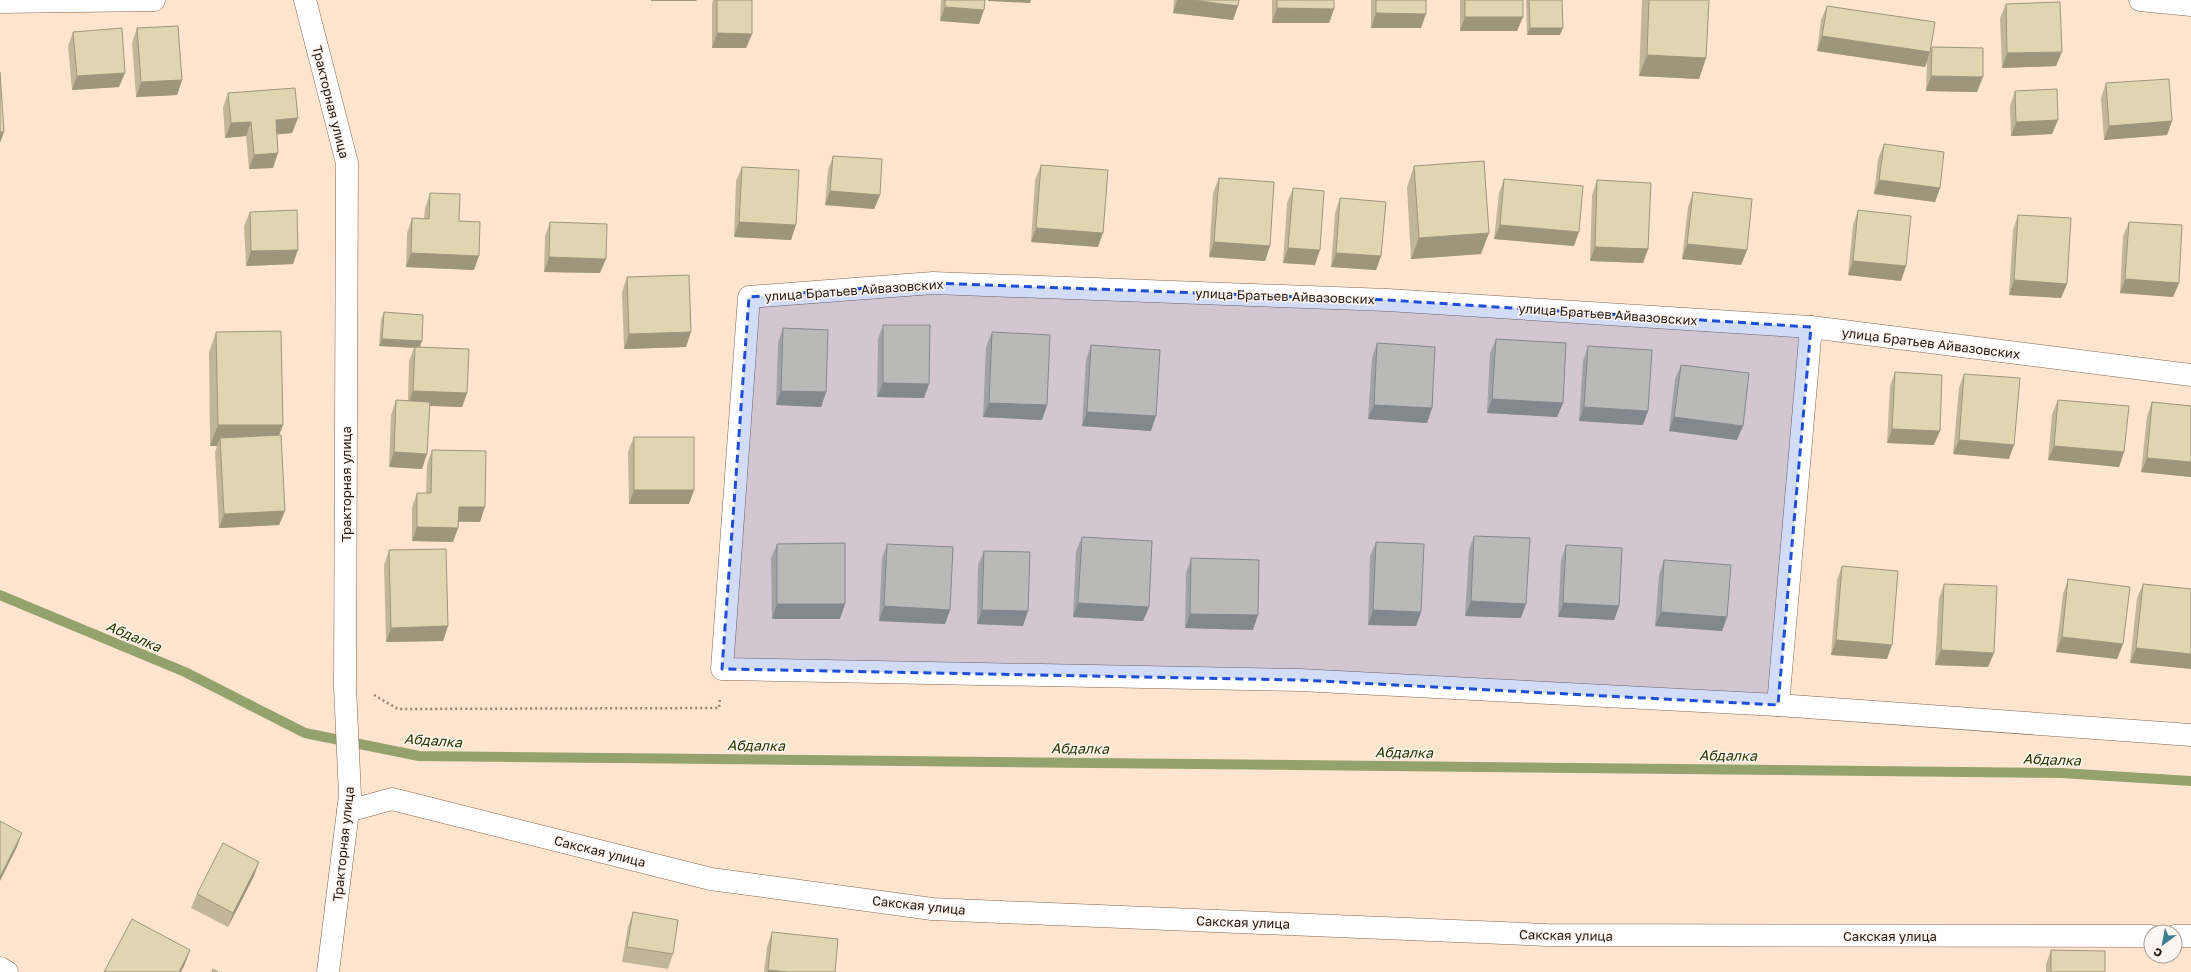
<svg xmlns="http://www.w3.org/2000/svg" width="2191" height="972" font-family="'Golos Text',sans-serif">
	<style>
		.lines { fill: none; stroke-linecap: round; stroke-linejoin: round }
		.stream { stroke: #94a26d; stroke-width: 10 }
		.minor-casing { stroke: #80644e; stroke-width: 23 }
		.path { stroke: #958273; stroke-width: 2.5; stroke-dasharray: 2 3; stroke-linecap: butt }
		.minor { stroke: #fff; stroke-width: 22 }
		.wall { fill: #c1b798 }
		.shaded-wall { fill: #9d957c }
		.building { fill: #e0d5b1; stroke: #9d957c }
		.marked { fill: #1d4ed8; fill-opacity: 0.2; stroke: #1d4ed8; stroke-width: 3; stroke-dasharray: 8 5; stroke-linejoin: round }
		.labels { text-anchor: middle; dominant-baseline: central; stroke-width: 3; stroke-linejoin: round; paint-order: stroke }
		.street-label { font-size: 13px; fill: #23180f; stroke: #fdf6f1 }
		.water-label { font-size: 14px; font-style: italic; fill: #293701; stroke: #fdf6f1 }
	</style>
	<rect width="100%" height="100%" fill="#ffe5d0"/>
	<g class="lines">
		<polyline class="stream" points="0,595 185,672 305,733 419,756 2061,773 2191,781"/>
		<defs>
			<g id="minor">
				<polyline points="305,0 347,163 345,687 350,795 328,972"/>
				<polyline points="2140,0 2191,5"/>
				<polyline points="0,2 154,0"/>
				<polyline points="2191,375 1811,327 1387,300 933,283 749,297 722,669 1300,680 1778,705 2191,735"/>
				<polyline points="1778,705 1811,327"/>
				<polyline points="348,811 392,799 711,879 932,909 1547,935 2151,936"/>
				<polyline points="2175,936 2191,936"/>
				<polyline points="0,968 7,972"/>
			</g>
		</defs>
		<use href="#minor" class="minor-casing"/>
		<polyline class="path" points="374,695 398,709 719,708 720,698"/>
		<use href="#minor" class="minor"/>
	</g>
	<g class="wall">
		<polygon points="713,0 752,0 752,34 746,48 712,48 712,4"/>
		<polygon points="941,0 985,0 979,24 940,21"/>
		<polygon points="1174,0 1239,0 1233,20 1173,13"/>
		<polygon points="1272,0 1334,0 1334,9 1329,23 1272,23"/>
		<polygon points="1371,0 1426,0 1421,28 1371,28"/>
		<polygon points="1460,0 1523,0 1517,31 1460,31"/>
		<polygon points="1526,0 1562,0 1560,35 1527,35"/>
		<polygon points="1642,0 1709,0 1706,58 1699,79 1639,76"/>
		<polygon points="2006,4 2056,66 2002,68 2000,18"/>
		<polygon points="1827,6 1930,52 1925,67 1817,51 1821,20"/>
		<polygon points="137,28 182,80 177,95 136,97 132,43"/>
		<polygon points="73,32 119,87 72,90 68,46"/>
		<polygon points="1932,47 1977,92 1926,91 1927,61"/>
		<polygon points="2106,83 2172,121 2167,135 2104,140 2101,98"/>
		<polygon points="2015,91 2052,134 2011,136 2010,106"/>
		<polygon points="228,93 298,118 292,133 277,134 273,168 249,169 246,136 225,138 223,107"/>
		<polygon points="1884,144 1940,188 1935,202 1874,194 1878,159"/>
		<polygon points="833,156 880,195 874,209 825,205 828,170"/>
		<polygon points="1041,165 1098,247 1031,242 1035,180"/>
		<polygon points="1414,166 1481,254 1411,259 1407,187"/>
		<polygon points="742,167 791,240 734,237 736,181"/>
		<polygon points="1219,178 1270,246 1265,261 1209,257 1213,193"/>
		<polygon points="1504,179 1574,246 1494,239 1499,193"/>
		<polygon points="1597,180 1648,249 1643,263 1590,261 1592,195"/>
		<polygon points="1293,188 1315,265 1283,263 1287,203"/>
		<polygon points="1693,192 1747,250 1741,265 1682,259 1688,207"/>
		<polygon points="430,193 459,221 474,270 406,267 407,233 412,218 424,219 425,208"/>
		<polygon points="1340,198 1381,256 1376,270 1331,267 1335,213"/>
		<polygon points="1858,210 1901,281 1848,275 1853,225"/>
		<polygon points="250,212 293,264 246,266 244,226"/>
		<polygon points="2018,215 2067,284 2061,298 2009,295 2013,230"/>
		<polygon points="550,222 600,273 544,272 545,236"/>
		<polygon points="2129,222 2179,283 2173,297 2120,293 2123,236"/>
		<polygon points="627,277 686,347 624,349 622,292"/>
		<polygon points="384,312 422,341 420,347 467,393 462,407 430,406 422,469 389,467 391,415 396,400 408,401 409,361 414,348 379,346 381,320"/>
		<polygon points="883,325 929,384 924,398 877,397 878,339"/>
		<polygon points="783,328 826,392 821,407 776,405 778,343"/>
		<polygon points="216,332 279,435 285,511 279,525 219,528 215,452 217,446 210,446 209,352"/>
		<polygon points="992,332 1047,405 1042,420 983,417 986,347"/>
		<polygon points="1496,339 1563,403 1557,417 1487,413 1490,353"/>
		<polygon points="1377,343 1432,408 1427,423 1368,419 1372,358"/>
		<polygon points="1091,345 1151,431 1082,426 1086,360"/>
		<polygon points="1588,346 1643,425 1579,421 1583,361"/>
		<polygon points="1681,365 1737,440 1669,431 1675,379"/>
		<polygon points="1895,372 1934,445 1887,443 1890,386"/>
		<polygon points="1964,374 2009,459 1953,454 1959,388"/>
		<polygon points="2058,400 2124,452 2119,467 2048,460 2052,414"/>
		<polygon points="2152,402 2191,406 2191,477 2141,472 2147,416"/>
		<polygon points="634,437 694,490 689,504 629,504 628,451"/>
		<polygon points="432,450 480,522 459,522 458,528 453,542 412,541 412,507 417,493 426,493 427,464"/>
		<polygon points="1474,536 1521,618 1465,616 1469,550"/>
		<polygon points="1082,537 1149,607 1143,621 1073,617 1076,551"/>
		<polygon points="1376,542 1421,612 1416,626 1368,625 1370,556"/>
		<polygon points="777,544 840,619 772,619 771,558"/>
		<polygon points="887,544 950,610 945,624 879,621 882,558"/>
		<polygon points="1566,545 1619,606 1614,620 1558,617 1561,560"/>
		<polygon points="389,550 448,626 443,641 386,642 384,565"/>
		<polygon points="984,551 1023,626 977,624 978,565"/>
		<polygon points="1191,558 1253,630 1185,628 1186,573"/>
		<polygon points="1664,560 1727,617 1722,631 1655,626 1659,575"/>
		<polygon points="1842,566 1887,659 1831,655 1837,580"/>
		<polygon points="2068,579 2123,644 2117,659 2056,652 2063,594"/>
		<polygon points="1944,584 1988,667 1935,665 1939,598"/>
		<polygon points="2143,584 2191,589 2130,663 2137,598"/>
		<polygon points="254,876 228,927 191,908 197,894"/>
		<polygon points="633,912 673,954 668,969 622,962 628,927"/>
		<polygon points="772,932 835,972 764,972 767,947"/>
		<polygon points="2051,950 2105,972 2046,972 2046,964"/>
	</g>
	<g class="shaded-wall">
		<polygon points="651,0 697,0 696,1 651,1"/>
		<polygon points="988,0 1031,0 1030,3 988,1"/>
		<polygon points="1177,0 1192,0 1238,6 1233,20 1173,13"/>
		<polygon points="945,7 984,10 979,24 940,21"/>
		<polygon points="1277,8 1334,9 1329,23 1272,23"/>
		<polygon points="1376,13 1426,14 1421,28 1371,28"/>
		<polygon points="1465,17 1523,17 1517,31 1460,31"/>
		<polygon points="1530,28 1563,28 1560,35 1527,35"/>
		<polygon points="717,33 752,34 746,48 712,48"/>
		<polygon points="1822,36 1930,52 1925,67 1817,51"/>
		<polygon points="2062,52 2056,66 2002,68 2007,53"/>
		<polygon points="1647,55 1706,58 1699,79 1639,76"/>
		<polygon points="125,73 119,87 72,90 77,76"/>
		<polygon points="1931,76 1983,77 1977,92 1926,91"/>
		<polygon points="182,80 177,95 136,97 141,82"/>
		<polygon points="298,118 292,133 271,135 276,120"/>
		<polygon points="2058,120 2052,134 2011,136 2016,122"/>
		<polygon points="2172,121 2167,135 2104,140 2109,126"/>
		<polygon points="251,122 246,136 225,138 231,123"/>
		<polygon points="0,132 4,132 0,143"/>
		<polygon points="278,153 273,168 249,169 254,155"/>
		<polygon points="1879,180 1940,188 1935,202 1874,194"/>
		<polygon points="830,191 880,195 874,209 825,205"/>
		<polygon points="739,222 796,225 791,240 734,237"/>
		<polygon points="1500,225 1579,232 1574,246 1494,239"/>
		<polygon points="1036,228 1103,233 1098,247 1031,242"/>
		<polygon points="1489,233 1481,254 1411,259 1419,238"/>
		<polygon points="1214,242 1270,246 1265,261 1209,257"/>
		<polygon points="1687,244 1747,250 1741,265 1682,259"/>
		<polygon points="1595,247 1648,249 1643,263 1590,261"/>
		<polygon points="1288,248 1320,250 1315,265 1283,263"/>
		<polygon points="298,250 293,264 246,266 251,251"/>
		<polygon points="411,253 479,256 474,270 406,267"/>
		<polygon points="1336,253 1381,256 1376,270 1331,267"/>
		<polygon points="549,257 606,259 600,273 544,272"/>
		<polygon points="1853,261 1906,266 1901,281 1848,275"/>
		<polygon points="2125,279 2179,283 2173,297 2120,293"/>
		<polygon points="2014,280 2067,284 2061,298 2009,295"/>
		<polygon points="691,332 686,347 624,349 629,334"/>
		<polygon points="382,339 422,341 419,348 379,346"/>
		<polygon points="883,383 929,384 924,398 877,397"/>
		<polygon points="413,391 467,393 462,407 408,405"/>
		<polygon points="781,391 826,392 821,407 776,405"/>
		<polygon points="1492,399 1563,403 1557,417 1487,413"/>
		<polygon points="989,403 1047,405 1042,420 983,417"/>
		<polygon points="1374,405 1432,408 1427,423 1368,419"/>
		<polygon points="1584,407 1648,411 1643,425 1579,421"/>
		<polygon points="1087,412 1156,416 1151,431 1082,426"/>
		<polygon points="1674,417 1743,426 1737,440 1669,431"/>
		<polygon points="218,425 283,425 275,446 220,438 217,446 210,446"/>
		<polygon points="1892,429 1940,431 1934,445 1887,443"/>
		<polygon points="1959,440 2014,445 2009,459 1953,454"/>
		<polygon points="2054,446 2124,452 2119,467 2048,460"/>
		<polygon points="394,452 427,454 422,469 389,467"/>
		<polygon points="2147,458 2191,462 2191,477 2141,472"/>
		<polygon points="634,490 694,490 689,504 629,504"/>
		<polygon points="459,507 485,507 480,522 453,521"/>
		<polygon points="285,511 279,525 219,528 224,514"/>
		<polygon points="417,527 458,528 453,542 412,541"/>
		<polygon points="1471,601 1526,604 1521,618 1465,616"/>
		<polygon points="1078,603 1149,607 1143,621 1073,617"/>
		<polygon points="1563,603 1619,606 1614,620 1558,617"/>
		<polygon points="777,604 845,604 840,619 772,619"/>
		<polygon points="884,606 950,610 945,624 879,621"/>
		<polygon points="982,610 1028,611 1023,626 977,624"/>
		<polygon points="1373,610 1421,612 1416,626 1368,625"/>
		<polygon points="1661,612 1727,617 1722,631 1655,626"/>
		<polygon points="1190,614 1258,615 1253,630 1185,628"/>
		<polygon points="448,626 443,641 386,642 391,628"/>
		<polygon points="2062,637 2123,644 2117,659 2056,652"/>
		<polygon points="1836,640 1892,645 1887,659 1831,655"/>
		<polygon points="2136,648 2191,654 2191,669 2130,663"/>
		<polygon points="1941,650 1994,653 1988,667 1935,665"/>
		<polygon points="22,833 17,847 0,881 0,877"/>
		<polygon points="259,862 254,876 228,927 233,913"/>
		<polygon points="190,950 185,964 181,972 179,972"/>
		<polygon points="768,970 788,972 768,972"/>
	</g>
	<g class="building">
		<polygon points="717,0 752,0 752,34 717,33"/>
		<polygon points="945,0 985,0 984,10 945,7"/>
		<polygon points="1192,0 1239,0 1238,6"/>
		<polygon points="1277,0 1334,0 1334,9 1277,8"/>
		<polygon points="1376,0 1426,0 1426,14 1376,13"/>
		<rect x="1465" y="0" width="58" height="17"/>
		<polygon points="1529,0 1562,0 1563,28 1530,28"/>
		<polygon points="1649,0 1709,0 1706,58 1647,55"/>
		<polygon points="2060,2 2062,52 2007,53 2006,4"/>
		<polygon points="1827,6 1935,22 1930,52 1822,36"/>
		<polygon points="178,26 182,80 141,82 137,28"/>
		<polygon points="122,28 125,73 77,76 73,32"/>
		<polygon points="1932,47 1983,48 1983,77 1931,76"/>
		<polygon points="0,72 4,132 0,132"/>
		<polygon points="2169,79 2172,121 2109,126 2106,83"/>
		<polygon points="295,88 298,118 276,120 278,153 254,155 251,122 231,123 228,93"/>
		<polygon points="2057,89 2058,120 2016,122 2015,91"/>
		<polygon points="1884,144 1944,152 1940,188 1879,180"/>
		<polygon points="833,156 882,159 880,195 830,191"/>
		<polygon points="1484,161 1489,233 1419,238 1414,166"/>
		<polygon points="1041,165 1108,170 1103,233 1036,228"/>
		<polygon points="742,167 799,170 796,225 739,222"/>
		<polygon points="1219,178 1274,182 1270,246 1214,242"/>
		<polygon points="1504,179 1583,186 1579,232 1500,225"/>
		<polygon points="1597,180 1651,183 1648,249 1595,247"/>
		<polygon points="1293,188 1324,191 1320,250 1288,248"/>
		<polygon points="1693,192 1752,199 1747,250 1687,244"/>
		<polygon points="430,193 460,194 459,221 480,222 479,256 411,253 412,218 429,219"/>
		<polygon points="1340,198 1386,202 1381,256 1336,253"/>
		<polygon points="297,210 298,250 251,251 250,212"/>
		<polygon points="1858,210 1911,216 1906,266 1853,261"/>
		<polygon points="2018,215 2071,218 2067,284 2014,280"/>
		<polygon points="550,222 607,224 606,259 549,257"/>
		<polygon points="2129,222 2182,225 2179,283 2125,279"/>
		<polygon points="689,275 691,332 629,334 627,277"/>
		<polygon points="384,312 423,315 422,341 382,339"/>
		<polygon points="883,325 930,325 929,384 883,383"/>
		<polygon points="783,328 828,330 826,392 781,391"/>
		<polygon points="281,331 283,425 218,425 216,332"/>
		<polygon points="992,332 1050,335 1047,405 989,403"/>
		<polygon points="1496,339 1566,343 1563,403 1492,399"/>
		<polygon points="1377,343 1435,347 1432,408 1374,405"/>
		<polygon points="1091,345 1160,350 1156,416 1087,412"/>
		<polygon points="1588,346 1652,350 1648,411 1584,407"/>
		<polygon points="415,347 469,349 467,393 413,391"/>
		<polygon points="1681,365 1749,373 1743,426 1674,417"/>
		<polygon points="1895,372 1942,375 1940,431 1892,429"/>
		<polygon points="1964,374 2020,378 2014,445 1959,440"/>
		<polygon points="396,400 430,402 427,454 394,452"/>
		<polygon points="2058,400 2129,406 2124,452 2054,446"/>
		<polygon points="2152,402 2191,406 2191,462 2147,458"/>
		<polygon points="281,435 285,511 224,514 220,438"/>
		<rect x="634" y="437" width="60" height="53"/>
		<polygon points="432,450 486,451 485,507 459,507 458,528 417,527 417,493 431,493"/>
		<polygon points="1474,536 1530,538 1526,604 1471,601"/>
		<polygon points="1082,537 1152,541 1149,607 1078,603"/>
		<polygon points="1376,542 1424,544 1421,612 1373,610"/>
		<polygon points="845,543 845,604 777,604 777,544"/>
		<polygon points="887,544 953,547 950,610 884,606"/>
		<polygon points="1566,545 1622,548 1619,606 1563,603"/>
		<polygon points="446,549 448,626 391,628 389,550"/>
		<polygon points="984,551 1030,552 1028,611 982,610"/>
		<polygon points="1191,558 1259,560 1258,615 1190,614"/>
		<polygon points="1664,560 1731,565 1727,617 1661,612"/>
		<polygon points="1842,566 1898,571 1892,645 1836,640"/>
		<polygon points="2068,579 2130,587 2123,644 2062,637"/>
		<polygon points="1944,584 1997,586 1994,653 1941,650"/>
		<polygon points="2143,584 2191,589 2191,654 2136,648"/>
		<polygon points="0,821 22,833 0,877"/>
		<polygon points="223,843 259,862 233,913 197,894"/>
		<polygon points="633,912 678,920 673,954 627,947"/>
		<polygon points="132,919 190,950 179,972 104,972"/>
		<polygon points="772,932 838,939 835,972 788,972 768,970"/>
		<polygon points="2051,950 2105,951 2105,972 2051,972"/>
		<polygon points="213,969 218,972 212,972"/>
	</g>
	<path class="marked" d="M933 283 1387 300 1811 327 1778 705 1300 680 722 669 749 297Z"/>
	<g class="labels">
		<g class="street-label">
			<text transform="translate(331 102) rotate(76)">Тракторная улица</text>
			<text transform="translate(854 290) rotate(-4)">улица Братьев Айвазовских</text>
			<text transform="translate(1285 296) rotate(2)">улица Братьев Айвазовских</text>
			<text transform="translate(1608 314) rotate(4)">улица Братьев Айвазовских</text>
			<text transform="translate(1931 343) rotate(7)">улица Братьев Айвазовских</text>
			<text transform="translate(346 484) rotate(-90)">Тракторная улица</text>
			<text transform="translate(343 844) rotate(-84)">Тракторная улица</text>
			<text transform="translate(600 851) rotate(14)">Сакская улица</text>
			<text transform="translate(919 905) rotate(6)">Сакская улица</text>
			<text transform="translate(1243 922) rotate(2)">Сакская улица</text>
			<text transform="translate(1566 935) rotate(1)">Сакская улица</text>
			<text x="1890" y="936">Сакская улица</text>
		</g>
		<g class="water-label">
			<text transform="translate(134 636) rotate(23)">Абдалка</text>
			<text transform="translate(433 740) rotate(4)">Абдалка</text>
			<text transform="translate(756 745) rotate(1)">Абдалка</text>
			<text transform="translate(1080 748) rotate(1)">Абдалка</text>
			<text transform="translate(1404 752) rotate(1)">Абдалка</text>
			<text transform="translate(1728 755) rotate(1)">Абдалка</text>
			<text transform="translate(2052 759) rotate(2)">Абдалка</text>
		</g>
	</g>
	<g transform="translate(2163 944) rotate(212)"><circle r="19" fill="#fdf6f1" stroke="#a69d97"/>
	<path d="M0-3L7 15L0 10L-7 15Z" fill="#3d7f91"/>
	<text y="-6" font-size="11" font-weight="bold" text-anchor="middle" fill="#23180f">С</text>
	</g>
</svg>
